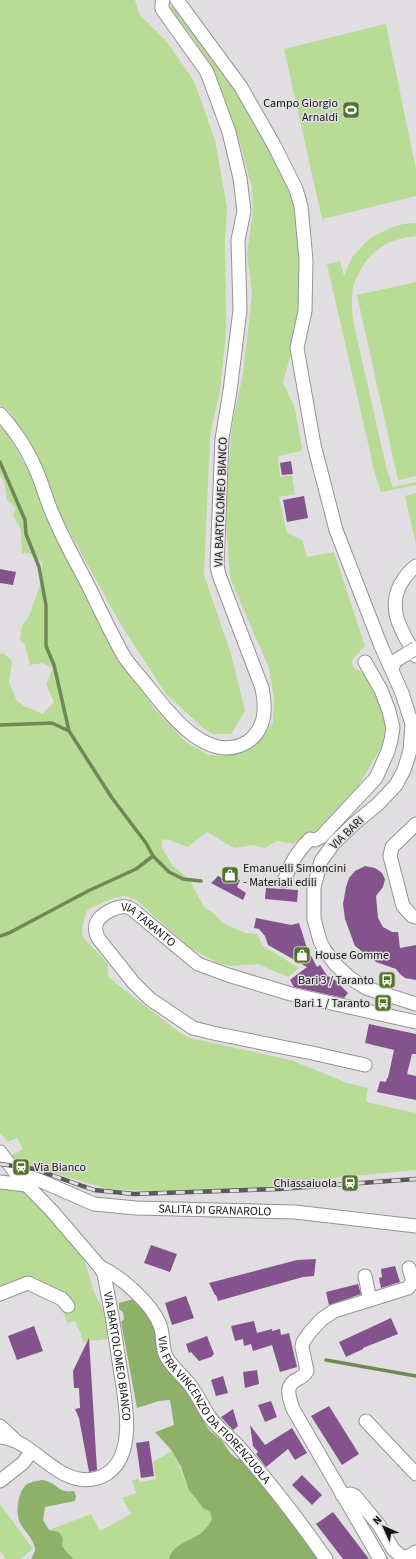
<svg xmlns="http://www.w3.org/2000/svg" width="416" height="1559" font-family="'Source Sans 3',sans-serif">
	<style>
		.green { fill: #b8db96 }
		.forest { fill: #8eb16a }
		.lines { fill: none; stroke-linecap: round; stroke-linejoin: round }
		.stream { stroke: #6f8855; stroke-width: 3.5 }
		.building { fill: #84528c }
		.minor-casing { stroke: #959396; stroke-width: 15 }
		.minor { stroke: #fff; stroke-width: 13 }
		.rail-casing { stroke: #5b595b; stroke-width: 4.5 }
		.rail { stroke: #e1dee1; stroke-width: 3; stroke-dasharray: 9; stroke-linecap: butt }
		.minor-bridge-casing { stroke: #959396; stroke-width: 15; stroke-linecap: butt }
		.minor-bridge { stroke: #fff; stroke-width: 13 }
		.labels { text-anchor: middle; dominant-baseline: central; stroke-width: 3; stroke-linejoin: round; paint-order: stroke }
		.poi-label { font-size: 12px; fill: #161516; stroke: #e1dee1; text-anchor: end }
		.street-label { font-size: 12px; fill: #161516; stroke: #e1dee1 }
	</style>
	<rect width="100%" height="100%" fill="#e1dee1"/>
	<g class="green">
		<polygon points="0,0 135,0 140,15 167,42 194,81 215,140 227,208 225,239 226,333 220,390 210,437 204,575 231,654 245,711 231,734 213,734 203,728 166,694 120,623 59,513 39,462 9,411 0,405"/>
		<polygon points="168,6 173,7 216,60 254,119 291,191 298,215 301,291 298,329 283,382 295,409 302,447 301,451 278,456 280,477 292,475 295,494 279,497 287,533 302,540 307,557 334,552 365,646 352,660 352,664 356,670 365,672 384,715 386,732 381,748 359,785 317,833 306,834 293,844 277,841 265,848 253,845 234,848 207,832 188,847 165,839 162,841 162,848 173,866 189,879 204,907 215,914 223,923 245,933 257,934 263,946 299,968 288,977 258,964 230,966 218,963 190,948 135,899 124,896 113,898 87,910 82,929 83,937 108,964 108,977 179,1032 190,1038 291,1060 347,1083 368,1088 366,1102 416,1113 416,1170 289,1182 289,1189 202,1194 108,1189 13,1161 11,1156 23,1149 17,1138 8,1142 0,1133 0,654 3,653 12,661 9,683 17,701 24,706 43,714 54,702 46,684 53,668 42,663 30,665 25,645 20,639 22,626 29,616 42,580 42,563 33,554 22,553 21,530 13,515 16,508 7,500 4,480 0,476 0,421 27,468 64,551 117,653 155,710 186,742 208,755 220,756 247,750 261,740 273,722 274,701 269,668 230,578 225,510 232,425 243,374 252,294 247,253 253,212 252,188 240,142 218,81 193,38 168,9"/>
		<polygon points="386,24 416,170 416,196 322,219 284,49"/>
		<path d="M416 223V236C389 239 369 250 358 275 356 280 353 284 353 289 351 300 352 310 353 320L387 471 393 487 416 482V485L381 492 375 474 327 264 340 261 344 276 352 257 370 238 390 228 403 224Z"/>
		<polygon points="416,282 416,476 398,480 357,295"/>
		<polygon points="416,493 416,544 405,496"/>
		<polygon points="0,1188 10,1190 23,1189 75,1245 85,1262 94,1292 105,1314 108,1339 83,1342 81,1334 75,1321 67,1323 60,1303 27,1289 0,1298"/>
		<path d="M172 1451C182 1470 190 1502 210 1512L212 1519C209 1525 205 1530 200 1534 189 1541 172 1545 169 1559H73L62 1546 63 1539 49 1530 91 1514 100 1531 131 1514 122 1498 136 1493 132 1481 138 1478 140 1482 156 1479 153 1462Z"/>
		<polygon points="0,1504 33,1549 20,1559 6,1559 0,1551"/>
	</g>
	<g class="forest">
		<path d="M137 1298 152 1319 192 1391 205 1424 210 1431 222 1441 231 1454 237 1459H244L322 1559H169C172 1545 189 1541 200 1534 205 1530 209 1525 212 1519L210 1512 203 1508 189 1490 181 1467 172 1451 155 1432 174 1425 170 1400 159 1401 137 1408 121 1322 124 1319 123 1312 119 1309V1303Z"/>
		<path d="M41 1480C57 1481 57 1494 74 1491L76 1496 75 1501 45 1507 43 1520 49 1530 59 1532 63 1539 62 1546 73 1559H31C32 1557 34 1553 35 1551 36 1541 24 1531 20 1523 15 1514 18 1492 26 1485 30 1482 37 1481 41 1480Z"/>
	</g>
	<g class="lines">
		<g class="stream">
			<polyline points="0,462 25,520 26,534 39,567 46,605 46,646 54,665 69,731 112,798 146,843 153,856 169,872 183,879 201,881"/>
			<polyline points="0,725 52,723 69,731"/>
			<polyline points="0,936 9,933 88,891 136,869 153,856"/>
			<polyline points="326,1360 416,1376"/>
		</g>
	</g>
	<g class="building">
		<polygon points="291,461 293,474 282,475 280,463"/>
		<polygon points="304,496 308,518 287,522 283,500"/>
		<polygon points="0,569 16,572 13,585 0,583"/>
		<polygon points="365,866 375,868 382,873 385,879 383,887 376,896 378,918 383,927 392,932 398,932 400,948 416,945 416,980 405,978 400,974 396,969 376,962 355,946 345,919 343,904 346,887 349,878 355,871"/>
		<polygon points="218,876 224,879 226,876 240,880 237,887 246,893 243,900 211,883"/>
		<polygon points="266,888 298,890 297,902 265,899"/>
		<polygon points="256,918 291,925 299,923 307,948 317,967 320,965 328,977 329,976 332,980 334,979 348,993 344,998 294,987 290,980 307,967 268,945 265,936 259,929 254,928"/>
		<polygon points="369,1024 416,1034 416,1054 412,1054 407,1074 416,1076 416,1100 377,1092 380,1081 386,1082 387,1078 388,1078 394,1050 365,1043"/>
		<polygon points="151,1245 177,1254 170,1272 144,1263"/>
		<polygon points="316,1259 314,1276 303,1277 218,1301 216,1295 215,1295 209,1283 297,1260"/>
		<polygon points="395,1266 400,1282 381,1288 379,1278 382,1277 381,1269"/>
		<polygon points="358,1284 361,1294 329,1305 326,1292"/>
		<polygon points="186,1296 194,1318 172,1325 165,1303"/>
		<polygon points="391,1318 398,1334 363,1348 363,1349 346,1357 339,1342"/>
		<polygon points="254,1321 257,1333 272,1329 272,1331 280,1329 281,1335 289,1333 297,1367 280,1372 272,1345 253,1351 251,1344 244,1346 243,1339 235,1341 231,1326"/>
		<polygon points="34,1326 43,1351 17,1360 8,1336"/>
		<polygon points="207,1336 214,1354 211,1357 199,1361 191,1352 189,1353 186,1344"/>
		<polygon points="89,1338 97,1470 89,1472 79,1418 75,1409 80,1408 79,1388 74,1388 73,1371"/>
		<polygon points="257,1370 259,1384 245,1388 243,1372"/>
		<polygon points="223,1376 228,1393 216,1396 211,1380"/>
		<polygon points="271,1401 277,1417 265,1422 258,1405"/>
		<polygon points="329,1406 359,1454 342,1465 311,1416"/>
		<polygon points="233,1409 238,1426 233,1430 221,1417"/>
		<polygon points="250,1425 265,1445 292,1428 307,1453 295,1460 288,1449 266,1467 256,1454 258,1452 253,1446"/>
		<polygon points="149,1441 154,1476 141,1478 136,1443"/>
		<polygon points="302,1475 322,1495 312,1505 292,1485"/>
		<polygon points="333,1512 369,1559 343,1559 316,1524"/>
	</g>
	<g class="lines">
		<defs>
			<g id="minor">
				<polyline points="177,0 241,87 274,145 296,189 301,206 306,260 305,311 297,348 314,445 336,530 381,646 402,693 412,724 410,751 404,770 396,785 378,804 355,823 334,843 321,861 314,887 314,919 320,941 324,949 335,964 350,978 366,988 416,1004"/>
				<path d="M0 414C12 427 24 445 32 461 41 478 45 497 53 515 63 539 76 562 88 585 99 608 110 631 122 653 128 664 138 674 146 684 167 711 207 766 247 742 266 730 266 707 262 688L219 575 217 566 222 439 230 391 240 310 238 240 244 211 240 178 229 132 207 72 162 9V4L163 0"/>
				<path d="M416 566C409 571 404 578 400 585 387 612 403 633 416 656"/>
				<polyline points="392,669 395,661 408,653"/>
				<polyline points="416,824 392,847 390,856 403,906 412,916 416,917"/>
				<path d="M284 881C291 863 296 853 310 839L315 840 321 837 376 778 388 751 391 740 393 728 389 711 381 690 365 662"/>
				<path id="s1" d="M365 1065 312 1053 213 1033 193 1028 150 999 133 982 98 938C96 933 94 928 97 922 101 914 117 905 127 907 129 907 131 909 133 910L198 964 228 975 291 994 416 1022"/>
				<path id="s2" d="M0 1152 18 1176 52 1211 100 1267 104 1274C110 1303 115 1332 119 1361 123 1392 139 1451 108 1473 99 1479 90 1481 79 1479 50 1474 29 1439 0 1437"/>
				<path id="s3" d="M18 1176 26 1175 39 1180 94 1204 136 1208 295 1212 416 1226"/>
				<polyline points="0,1182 26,1185"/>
				<path id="s4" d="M100 1267C121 1276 152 1304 160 1325 164 1335 161 1348 167 1358 173 1368 183 1376 190 1385 198 1395 202 1406 209 1416 217 1428 230 1436 239 1447 270 1483 299 1520 326 1559"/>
				<polyline points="365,1276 370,1300"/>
				<polyline points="0,1294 28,1283 62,1299 68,1306"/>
				<polyline points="366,1421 416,1474"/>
				<polyline points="0,1426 15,1440"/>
				<polyline points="0,1481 23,1463 31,1452"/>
				<polyline points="342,1495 351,1494 355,1496 379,1525 393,1549 402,1557 407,1557 416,1552"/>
				<path d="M380 1559 293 1409C289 1397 284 1385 298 1379 302 1377 305 1375 307 1371L302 1347 303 1342 310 1332 322 1319 334 1311 408 1288 413 1282 409 1268"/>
			</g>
		</defs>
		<use href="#minor" class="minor-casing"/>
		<use href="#minor" class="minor"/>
		<defs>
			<polyline id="rail" points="0,1164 34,1169 94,1190 134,1194 279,1189 416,1179"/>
		</defs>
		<use href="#rail" class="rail-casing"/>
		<use href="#rail" class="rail"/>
		<defs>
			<polyline id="minor-bridge" points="408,653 416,648"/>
		</defs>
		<use href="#minor-bridge" class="minor-bridge-casing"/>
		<use href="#minor-bridge" class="minor-bridge"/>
	</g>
	<defs>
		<symbol id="stadium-square" viewBox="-11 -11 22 22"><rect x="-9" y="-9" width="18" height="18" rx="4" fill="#53742b" stroke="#e1dee1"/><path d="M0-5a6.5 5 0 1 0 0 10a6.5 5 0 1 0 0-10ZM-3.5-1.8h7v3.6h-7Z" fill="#fff"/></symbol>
		<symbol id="shop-square" viewBox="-11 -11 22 22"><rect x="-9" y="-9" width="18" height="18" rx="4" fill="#53742b" stroke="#e1dee1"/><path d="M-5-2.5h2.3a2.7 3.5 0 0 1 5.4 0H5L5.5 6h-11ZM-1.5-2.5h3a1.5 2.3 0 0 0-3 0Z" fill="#fff"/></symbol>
		<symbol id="bus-square" viewBox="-11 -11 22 22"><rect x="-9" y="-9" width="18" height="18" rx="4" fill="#53742b" stroke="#e1dee1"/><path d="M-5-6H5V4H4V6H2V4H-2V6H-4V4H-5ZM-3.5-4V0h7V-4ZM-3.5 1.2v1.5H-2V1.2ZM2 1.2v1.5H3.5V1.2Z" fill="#fff"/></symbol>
		<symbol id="station-square" viewBox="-11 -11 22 22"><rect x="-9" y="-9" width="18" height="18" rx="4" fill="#53742b" stroke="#e1dee1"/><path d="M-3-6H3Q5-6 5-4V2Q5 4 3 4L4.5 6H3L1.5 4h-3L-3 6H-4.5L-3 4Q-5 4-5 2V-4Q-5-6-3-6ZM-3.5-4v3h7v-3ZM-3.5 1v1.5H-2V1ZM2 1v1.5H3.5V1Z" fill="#fff"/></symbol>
	</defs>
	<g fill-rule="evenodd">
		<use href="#stadium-square" x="341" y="100" width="20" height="20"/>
		<use href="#shop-square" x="220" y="865" width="20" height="20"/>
		<use href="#shop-square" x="292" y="945" width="20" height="20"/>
		<use href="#bus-square" x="377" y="970" width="20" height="20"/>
		<use href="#bus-square" x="373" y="993" width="20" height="20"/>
		<use href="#station-square" x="11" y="1157" width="20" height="20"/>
		<use href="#station-square" x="340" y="1173" width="20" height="20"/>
	</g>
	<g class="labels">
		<g class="poi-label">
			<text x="338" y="103">Campo Giorgio<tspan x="338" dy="14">Arnaldi</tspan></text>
			<text x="243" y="868" text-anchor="start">Emanuelli Simoncini<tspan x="243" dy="14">- Materiali edili</tspan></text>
			<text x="315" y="955" text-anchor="start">House Gomme</text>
			<text x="374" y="980">Bari 3 / Taranto</text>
			<text x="370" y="1003">Bari 1 / Taranto</text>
			<text x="34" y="1167" text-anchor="start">Via Bianco</text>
			<text x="337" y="1183">Chiassaiuola</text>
		</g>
		<g class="street-label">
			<text transform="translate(221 502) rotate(-88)">VIA BARTOLOMEO BIANCO</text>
			<text transform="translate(347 833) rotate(-44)">VIA BARI</text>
			<text stroke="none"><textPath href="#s1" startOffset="387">VIA TARANTO</textPath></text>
			<text stroke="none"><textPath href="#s3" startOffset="203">SALITA DI GRANAROLO</textPath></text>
			<text stroke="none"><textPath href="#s2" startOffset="244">VIA BARTOLOMEO BIANCO</textPath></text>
			<text stroke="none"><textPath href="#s4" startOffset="188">VIA FRA VINCENZO DA FIORENZUOLA</textPath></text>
		</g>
	</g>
	<g transform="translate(384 1527) rotate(315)" stroke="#e1dee1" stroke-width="3" paint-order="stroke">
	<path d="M0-3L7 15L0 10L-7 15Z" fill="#161516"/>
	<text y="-6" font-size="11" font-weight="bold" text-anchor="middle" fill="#161516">N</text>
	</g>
</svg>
